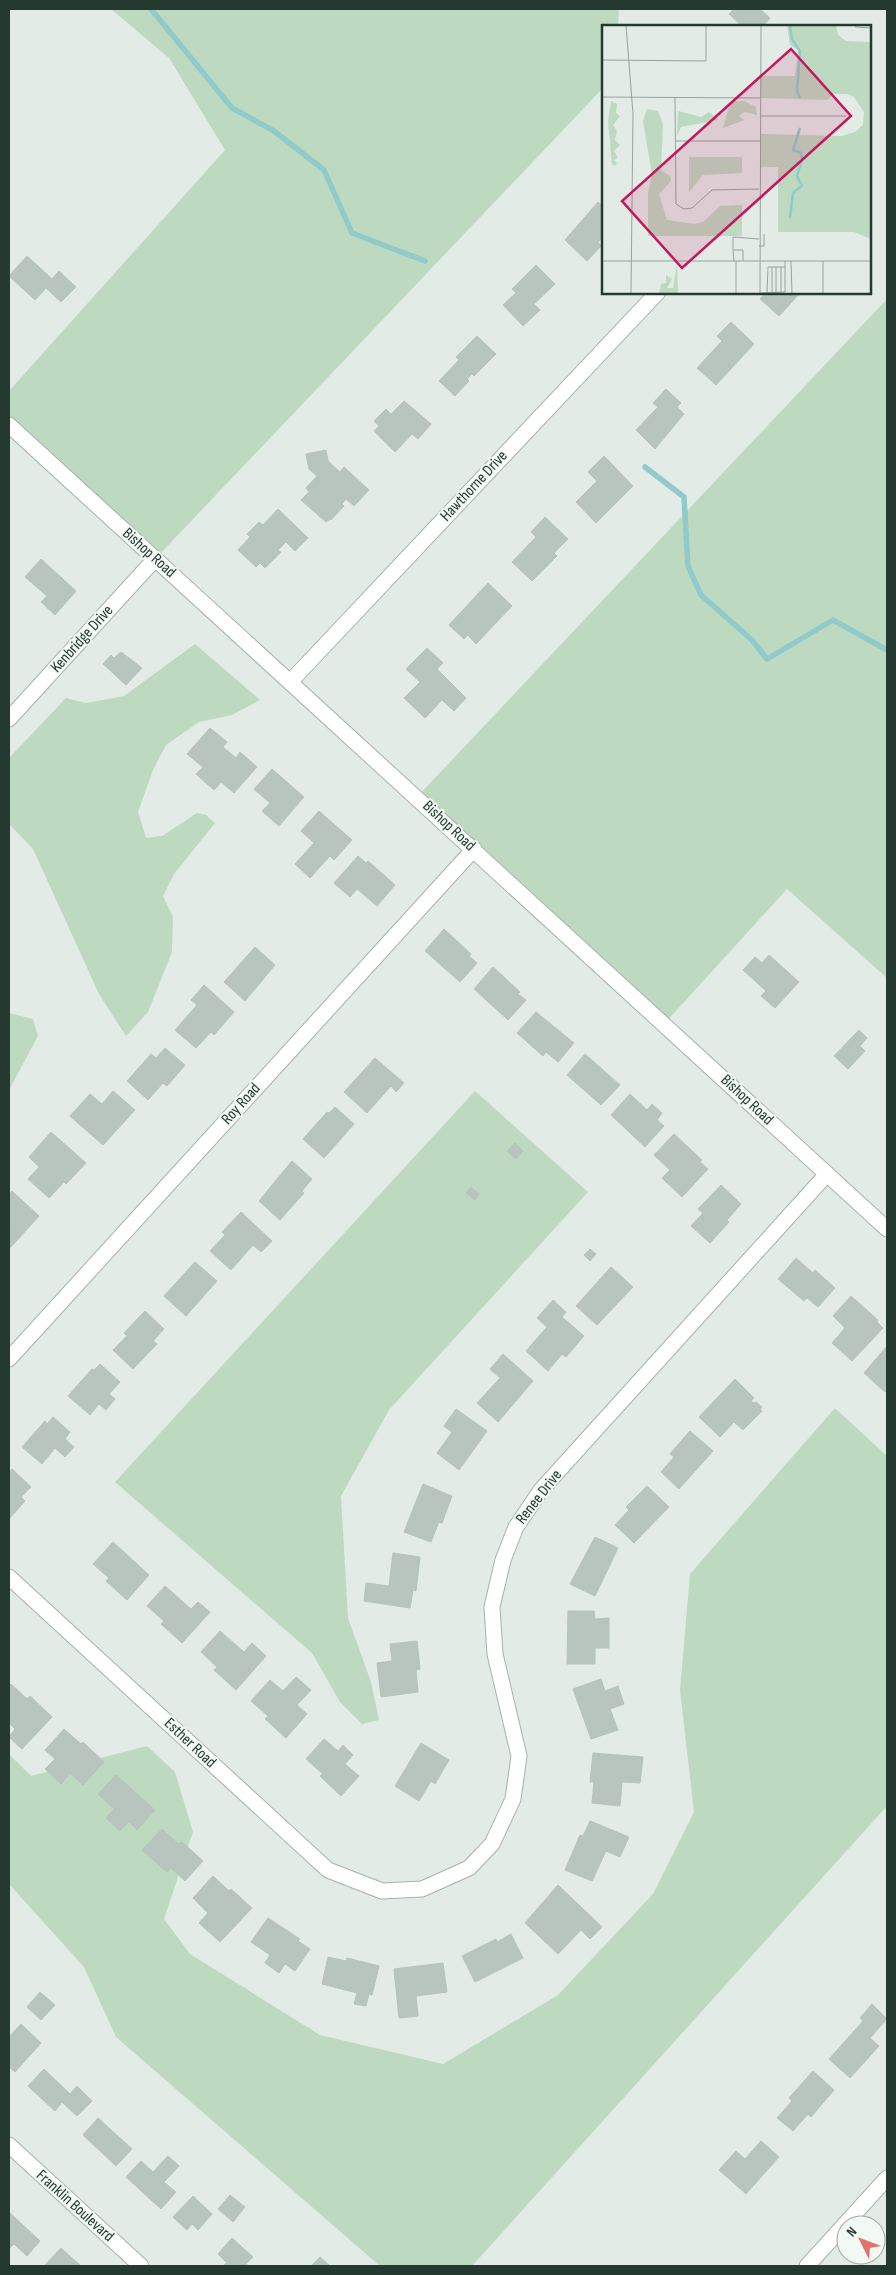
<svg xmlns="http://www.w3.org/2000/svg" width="896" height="2275" font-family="'Sofia Sans Condensed',sans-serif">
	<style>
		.green { fill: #bddac1 }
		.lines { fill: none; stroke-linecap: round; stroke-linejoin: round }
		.stream { stroke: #90caca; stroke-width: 5.5 }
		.building { fill: #b8c5be; stroke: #b5c4bb }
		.minor-casing { stroke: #a5b2ac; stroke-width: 17 }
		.tertiary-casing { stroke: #a5b2ac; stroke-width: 17 }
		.secondary-casing { stroke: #a2b5ac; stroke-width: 17 }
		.minor { stroke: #fff; stroke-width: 15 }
		.tertiary { stroke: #fff; stroke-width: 15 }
		.secondary { stroke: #fff; stroke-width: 15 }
		.labels { text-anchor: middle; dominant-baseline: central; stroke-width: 4; stroke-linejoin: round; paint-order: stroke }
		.street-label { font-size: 16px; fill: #243a31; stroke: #f2f8f4 }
		.inset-river { fill: none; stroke: #90caca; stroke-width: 2.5 }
		.inset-road { fill: none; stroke: #96a49e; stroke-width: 1 }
		.view { fill: #c2185b; fill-opacity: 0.15; stroke: #c2185b; stroke-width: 2.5 }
		.inset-edge { fill: none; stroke: #243a31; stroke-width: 2.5 }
	</style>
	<rect width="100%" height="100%" fill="#e2ebe6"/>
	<g class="green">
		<polygon points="111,9 619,9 618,26 604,26 603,88 155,559 9,425 9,391 225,150 169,58"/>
		<polygon points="887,299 887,978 787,889 664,1024 417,797"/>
		<polygon points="195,644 260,700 232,715 199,722 166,745 153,770 138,812 146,838 162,836 197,813 206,815 215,823 174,874 163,896 173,917 172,952 148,1012 126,1036 99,994 33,849 9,824 9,758 66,698 86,703 124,696"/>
		<polygon points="9,1013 33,1019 38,1036 9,1090"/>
		<polygon points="475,1091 588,1192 389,1410 341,1496 348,1618 371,1682 379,1720 362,1724 340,1702 312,1653 115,1482"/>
		<polygon points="835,1408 887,1456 887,1806 472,2266 380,2266 116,2037 84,1967 9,1884 9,1754 31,1776 147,1746 175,1772 193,1832 164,1919 190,1954 320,2035 443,2064 558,1995 653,1894 694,1812 680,1690 690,1574"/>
	</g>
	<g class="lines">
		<g class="stream">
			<polyline points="151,9 232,108 274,131 324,170 352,233 425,261"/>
			<polyline points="645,467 684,497 688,566 701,595 752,640 767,659 833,620 887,650"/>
		</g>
	</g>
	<g class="building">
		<polygon points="734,9 760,9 770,18 763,26 742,26 729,14"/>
		<polygon points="598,202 604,207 604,237 598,242 601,246 587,261 565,240"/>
		<polygon points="27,256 52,279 59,271 76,287 61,302 46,288 35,300 9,276"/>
		<polygon points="536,265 555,284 534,304 540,310 523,326 503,305 516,293 512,289"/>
		<polygon points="766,292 801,292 779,316 760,299"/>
		<polygon points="731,322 754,344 716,385 697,368 722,341 717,336"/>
		<polygon points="477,336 496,354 474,376 472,374 467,379 469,381 455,396 439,381 459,360 456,357"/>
		<polygon points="666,389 681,403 677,407 684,414 655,449 636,430 658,407 653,403"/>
		<polygon points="404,401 431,424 418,439 412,434 395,452 374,431 379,426 374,421 386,409 391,414"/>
		<polygon points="326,450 328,461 340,472 344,467 369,490 354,506 346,499 342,504 344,506 331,520 330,519 326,522 301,500 309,492 306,488 317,476 309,469 306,454"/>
		<polygon points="604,456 633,486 596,523 576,502 597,481 588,472"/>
		<polygon points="278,509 308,538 295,551 286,542 278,550 281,552 265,568 260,563 256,567 238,550 250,537 247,534 259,522 263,525"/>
		<polygon points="545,517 568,539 554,553 557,556 532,581 512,562 536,537 531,532"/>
		<polygon points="41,559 76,591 55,615 41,602 47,596 25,577"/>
		<polygon points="488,583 512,606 476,644 468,635 464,639 449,625"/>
		<polygon points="427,648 443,663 437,669 466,698 454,711 442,700 425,718 404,698 420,682 406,669"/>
		<polygon points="121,652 142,668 126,685 103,664 111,655 114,658"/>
		<polygon points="210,728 227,742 223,747 236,758 240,752 257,767 234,793 221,782 214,790 196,774 203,767 187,754"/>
		<polygon points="272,769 304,797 279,826 262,811 270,803 254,789"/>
		<polygon points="319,811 352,840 334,860 330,856 310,878 295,864 314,843 301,831"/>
		<polygon points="358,856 366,863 368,861 395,885 377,906 357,889 350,897 334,883"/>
		<polygon points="444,929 471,954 469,956 477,963 460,982 425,951"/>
		<polygon points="255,947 275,965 245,1001 224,982"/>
		<polygon points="769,955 799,982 775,1008 761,996 766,991 743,970 755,957 762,963"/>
		<polygon points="493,967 520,992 518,994 526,1000 508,1020 474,989"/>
		<polygon points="204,985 234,1012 214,1035 211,1032 196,1048 175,1030 197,1005 191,1000"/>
		<polygon points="536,1012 574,1043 558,1062 546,1052 543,1056 517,1033"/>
		<polygon points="859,1030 867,1038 860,1046 865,1051 848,1069 834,1056"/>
		<polygon points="165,1048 185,1065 167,1086 163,1083 148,1100 127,1081 151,1054 156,1058"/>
		<polygon points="585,1054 620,1085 601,1105 567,1075"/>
		<polygon points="375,1058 404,1083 396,1092 391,1086 367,1113 344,1092"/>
		<polygon points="113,1091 135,1110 103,1145 70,1116 90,1094 102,1104"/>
		<polygon points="630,1094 647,1110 652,1104 662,1113 657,1120 664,1126 645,1147 611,1115"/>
		<polygon points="335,1107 354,1124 324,1158 303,1139 327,1112 329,1113"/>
		<polygon points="51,1132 86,1163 66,1184 64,1182 49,1198 28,1179 39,1167 29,1157"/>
		<polygon points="674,1134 702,1160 700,1162 708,1169 682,1197 662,1178 670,1170 654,1155"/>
		<polygon points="515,1143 523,1151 516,1159 507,1151"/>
		<polygon points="292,1161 312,1179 302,1191 304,1193 280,1220 259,1201"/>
		<polygon points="721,1185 741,1204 727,1220 729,1222 710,1243 691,1226 703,1213 698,1209"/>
		<polygon points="471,1187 479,1194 475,1200 466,1193"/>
		<polygon points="12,1191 39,1216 10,1248 9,1195"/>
		<polygon points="241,1212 272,1241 261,1252 253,1245 231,1270 210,1251 225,1235 222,1232"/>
		<polygon points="590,1249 596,1254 590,1261 584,1255"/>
		<polygon points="796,1258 813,1273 815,1270 835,1288 818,1307 807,1298 804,1301 778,1279"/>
		<polygon points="195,1262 217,1281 186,1316 164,1296"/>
		<polygon points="611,1267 633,1287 597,1325 576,1306"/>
		<polygon points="851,1296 878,1320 877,1322 883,1328 852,1361 832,1343 845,1328 833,1316"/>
		<polygon points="553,1300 566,1312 562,1317 584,1336 566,1357 562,1354 548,1371 526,1351 547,1327 537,1318"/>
		<polygon points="145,1311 164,1329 153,1341 157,1344 133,1369 113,1350 127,1336 124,1333"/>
		<polygon points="887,1346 887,1389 885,1392 864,1373"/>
		<polygon points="503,1354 533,1381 498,1422 477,1403 500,1378 490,1369"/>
		<polygon points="100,1364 120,1382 109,1394 115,1399 106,1410 99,1404 90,1415 68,1396 92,1369 94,1370"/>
		<polygon points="735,1379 754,1398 751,1401 754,1403 756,1402 762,1407 760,1409 762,1411 743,1430 734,1422 720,1437 699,1417"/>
		<polygon points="456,1409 487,1431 459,1470 437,1453 452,1432 444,1426"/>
		<polygon points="53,1417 70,1432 65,1439 74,1447 65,1457 55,1448 42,1464 22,1447 45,1421 47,1424"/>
		<polygon points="690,1431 713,1451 679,1489 661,1472 674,1457 670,1454"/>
		<polygon points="12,1469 31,1487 21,1497 25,1501 9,1519 9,1473"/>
		<polygon points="423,1484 452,1496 442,1523 439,1522 431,1542 404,1532"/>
		<polygon points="647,1486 669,1507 634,1543 615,1525 629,1510 626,1507"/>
		<polygon points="595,1537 618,1548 595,1596 570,1584"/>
		<polygon points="113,1542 149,1575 127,1600 106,1581 109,1578 93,1564"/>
		<polygon points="393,1553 420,1557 416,1591 413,1590 410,1608 364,1601 366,1583 389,1586"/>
		<polygon points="165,1586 191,1609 198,1602 210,1612 182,1643 161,1624 164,1621 147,1606"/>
		<polygon points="568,1611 594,1611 595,1619 609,1618 609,1648 595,1648 595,1664 567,1664"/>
		<polygon points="220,1631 244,1652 252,1643 266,1656 236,1690 214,1670 217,1667 201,1652"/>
		<polygon points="417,1641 420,1669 416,1670 418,1692 381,1697 377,1663 392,1661 390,1644"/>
		<polygon points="296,1677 311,1690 297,1705 307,1714 286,1738 265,1719 268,1716 251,1701 270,1680 283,1691"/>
		<polygon points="601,1679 605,1691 618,1686 624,1704 610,1709 618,1730 591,1739 573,1689"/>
		<polygon points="11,1684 27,1699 30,1696 52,1717 22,1749 9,1737 15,1729 9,1723 9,1687"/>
		<polygon points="64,1729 81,1744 83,1742 104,1762 83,1785 70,1773 61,1784 45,1769 55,1759 45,1750"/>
		<polygon points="324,1739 338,1751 343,1745 353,1755 345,1764 359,1776 341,1796 320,1776 323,1774 306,1759"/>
		<polygon points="421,1743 449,1760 435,1784 431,1781 419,1801 395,1786"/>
		<polygon points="593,1753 643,1757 640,1783 622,1782 620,1806 592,1803 594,1782 590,1782"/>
		<polygon points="116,1775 155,1810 137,1830 129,1822 120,1831 106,1818 114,1809 98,1794"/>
		<polygon points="590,1821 629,1837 620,1857 606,1851 592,1881 565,1870 580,1835 583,1836"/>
		<polygon points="162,1829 178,1844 182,1842 203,1861 185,1881 171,1868 167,1872 142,1850"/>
		<polygon points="213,1876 229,1891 231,1889 252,1908 220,1942 199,1923 208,1913 193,1898"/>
		<polygon points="558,1885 602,1927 590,1939 581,1930 558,1954 525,1923"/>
		<polygon points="268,1918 300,1939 298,1941 310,1949 295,1971 285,1964 279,1973 265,1963 270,1955 251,1942"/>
		<polygon points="511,1934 523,1958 475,1982 462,1956 496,1939 497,1942"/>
		<polygon points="328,1957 346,1961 347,1958 379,1966 372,1995 369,1994 366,2006 354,2004 357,1993 322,1984"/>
		<polygon points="443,1963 447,1992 416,1996 418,2016 399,2018 394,1969"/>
		<polygon points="40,1992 55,2005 41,2020 27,2007"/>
		<polygon points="872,2004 887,2019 870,2038 879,2046 850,2078 829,2059 863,2021 860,2018"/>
		<polygon points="21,2024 41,2043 15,2072 9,2067 9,2037"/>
		<polygon points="44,2069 70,2094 77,2086 92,2101 77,2116 62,2102 55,2111 28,2086"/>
		<polygon points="813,2071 834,2090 811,2117 808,2114 793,2131 777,2118 792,2101 789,2098"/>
		<polygon points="98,2118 132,2149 116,2166 83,2135"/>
		<polygon points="761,2141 779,2157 746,2194 719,2170 736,2151 745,2159"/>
		<polygon points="168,2156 179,2166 164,2182 176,2192 161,2209 126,2177 141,2161 153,2172"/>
		<polygon points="230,2195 245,2207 233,2222 218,2209"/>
		<polygon points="193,2196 212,2214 198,2230 192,2224 187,2230 173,2217"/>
		<polygon points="9,2212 40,2241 27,2256 14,2244 9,2249"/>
		<polygon points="232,2238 253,2257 246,2264 249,2266 224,2265 227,2263 218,2254"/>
		<polygon points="61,2248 81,2266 44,2266"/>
		<polygon points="320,2257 330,2266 311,2266"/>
	</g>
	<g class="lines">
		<defs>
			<g id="minor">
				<polyline points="291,681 658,292"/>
				<polyline points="9,719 155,559"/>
				<polyline points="9,1359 474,849"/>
				<polyline points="9,1577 328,1870 382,1891 422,1889 469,1868 492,1844 513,1799 519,1756 495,1654 492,1607 503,1560 516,1527 541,1490 827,1174"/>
				<polyline points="9,2145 141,2266"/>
			</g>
			<polyline id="tertiary" points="9,425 887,1229"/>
			<polyline id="secondary" points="807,2266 887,2178"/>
		</defs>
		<use href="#minor" class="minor-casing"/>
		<use href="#tertiary" class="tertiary-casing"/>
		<use href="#secondary" class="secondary-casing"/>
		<use href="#minor" class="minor"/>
		<use href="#tertiary" class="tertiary"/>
		<use href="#secondary" class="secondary"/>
	</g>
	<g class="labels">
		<g class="street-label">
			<text transform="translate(474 486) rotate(-47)">Hawthorne Drive</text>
			<text transform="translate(149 553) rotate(42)">Bishop Road</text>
			<text transform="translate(82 639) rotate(-48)">Kenbridge Drive</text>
			<text transform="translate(449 826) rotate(43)">Bishop Road</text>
			<text transform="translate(747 1100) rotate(43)">Bishop Road</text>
			<text transform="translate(241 1104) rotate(-48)">Roy Road</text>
			<text transform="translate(539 1497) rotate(-52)">Renee Drive</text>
			<text transform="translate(190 1743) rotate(43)">Esther Road</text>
			<text transform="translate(75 2206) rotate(42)">Franklin Boulevard</text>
		</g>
	</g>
	<g transform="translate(602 25)">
		<rect width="269" height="269" fill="#e2ebe6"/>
		<path d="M185 0H234L236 10 244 16 269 17V214L252 207H176V142H158V109L240 111 253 107 261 100 262 87 252 72 245 69H232L225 75 158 73V51H193L196 25 188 20ZM9 76 15 79 14 88 18 91 11 100 15 106 13 115 18 120 12 126 16 133 12 135 15 138 13 141 10 140 6 96ZM129 76H142L154 82 155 90 142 87 137 91 142 95 121 103ZM45 84 56 86 61 99 59 145 69 152V156L57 169 65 195 92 199 101 197 118 181 140 180V211H46V169L50 150 41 96ZM76 86 99 92 107 87 116 95 79 102 75 111ZM87 132H140V148L101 150 87 167ZM75 239 76 268H57L59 259 64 258V250L70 254 65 263H71Z" fill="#bddac1"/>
		<path class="inset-river" d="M188 0 190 14 198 26 195 66 198 73M188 193 191 168 200 161 195 151 200 134 199 128 191 125 198 103"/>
		<path class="inset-road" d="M24 0 31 89 29 268M253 2 269 3M0 35 104 36V0M0 72 158 73M73 72 74 179 82 184 90 183 110 165 157 164M158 91H244M73 116H158M157 221H162V209M131 225V212L157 214M0 236H269M132 236 131 225H141V236M134 236V268M189 236 190 268M221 236V268M170 267V242M174 267V242M179 267V242M158 268 159 0M158 268 183 267V236M165 268 166 242H183"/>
		<path class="view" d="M189 24 249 91 80 243 20 176Z"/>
		<rect width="269" height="269" class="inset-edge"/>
	</g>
	<rect width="896" height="2275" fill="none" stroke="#243a31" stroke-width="20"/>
	<g transform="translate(861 2240) rotate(312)"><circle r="24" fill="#f2f8f4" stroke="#a0aca6"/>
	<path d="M0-4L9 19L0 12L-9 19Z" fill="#e37367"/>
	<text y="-8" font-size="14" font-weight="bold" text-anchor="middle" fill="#243a31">N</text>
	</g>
</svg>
